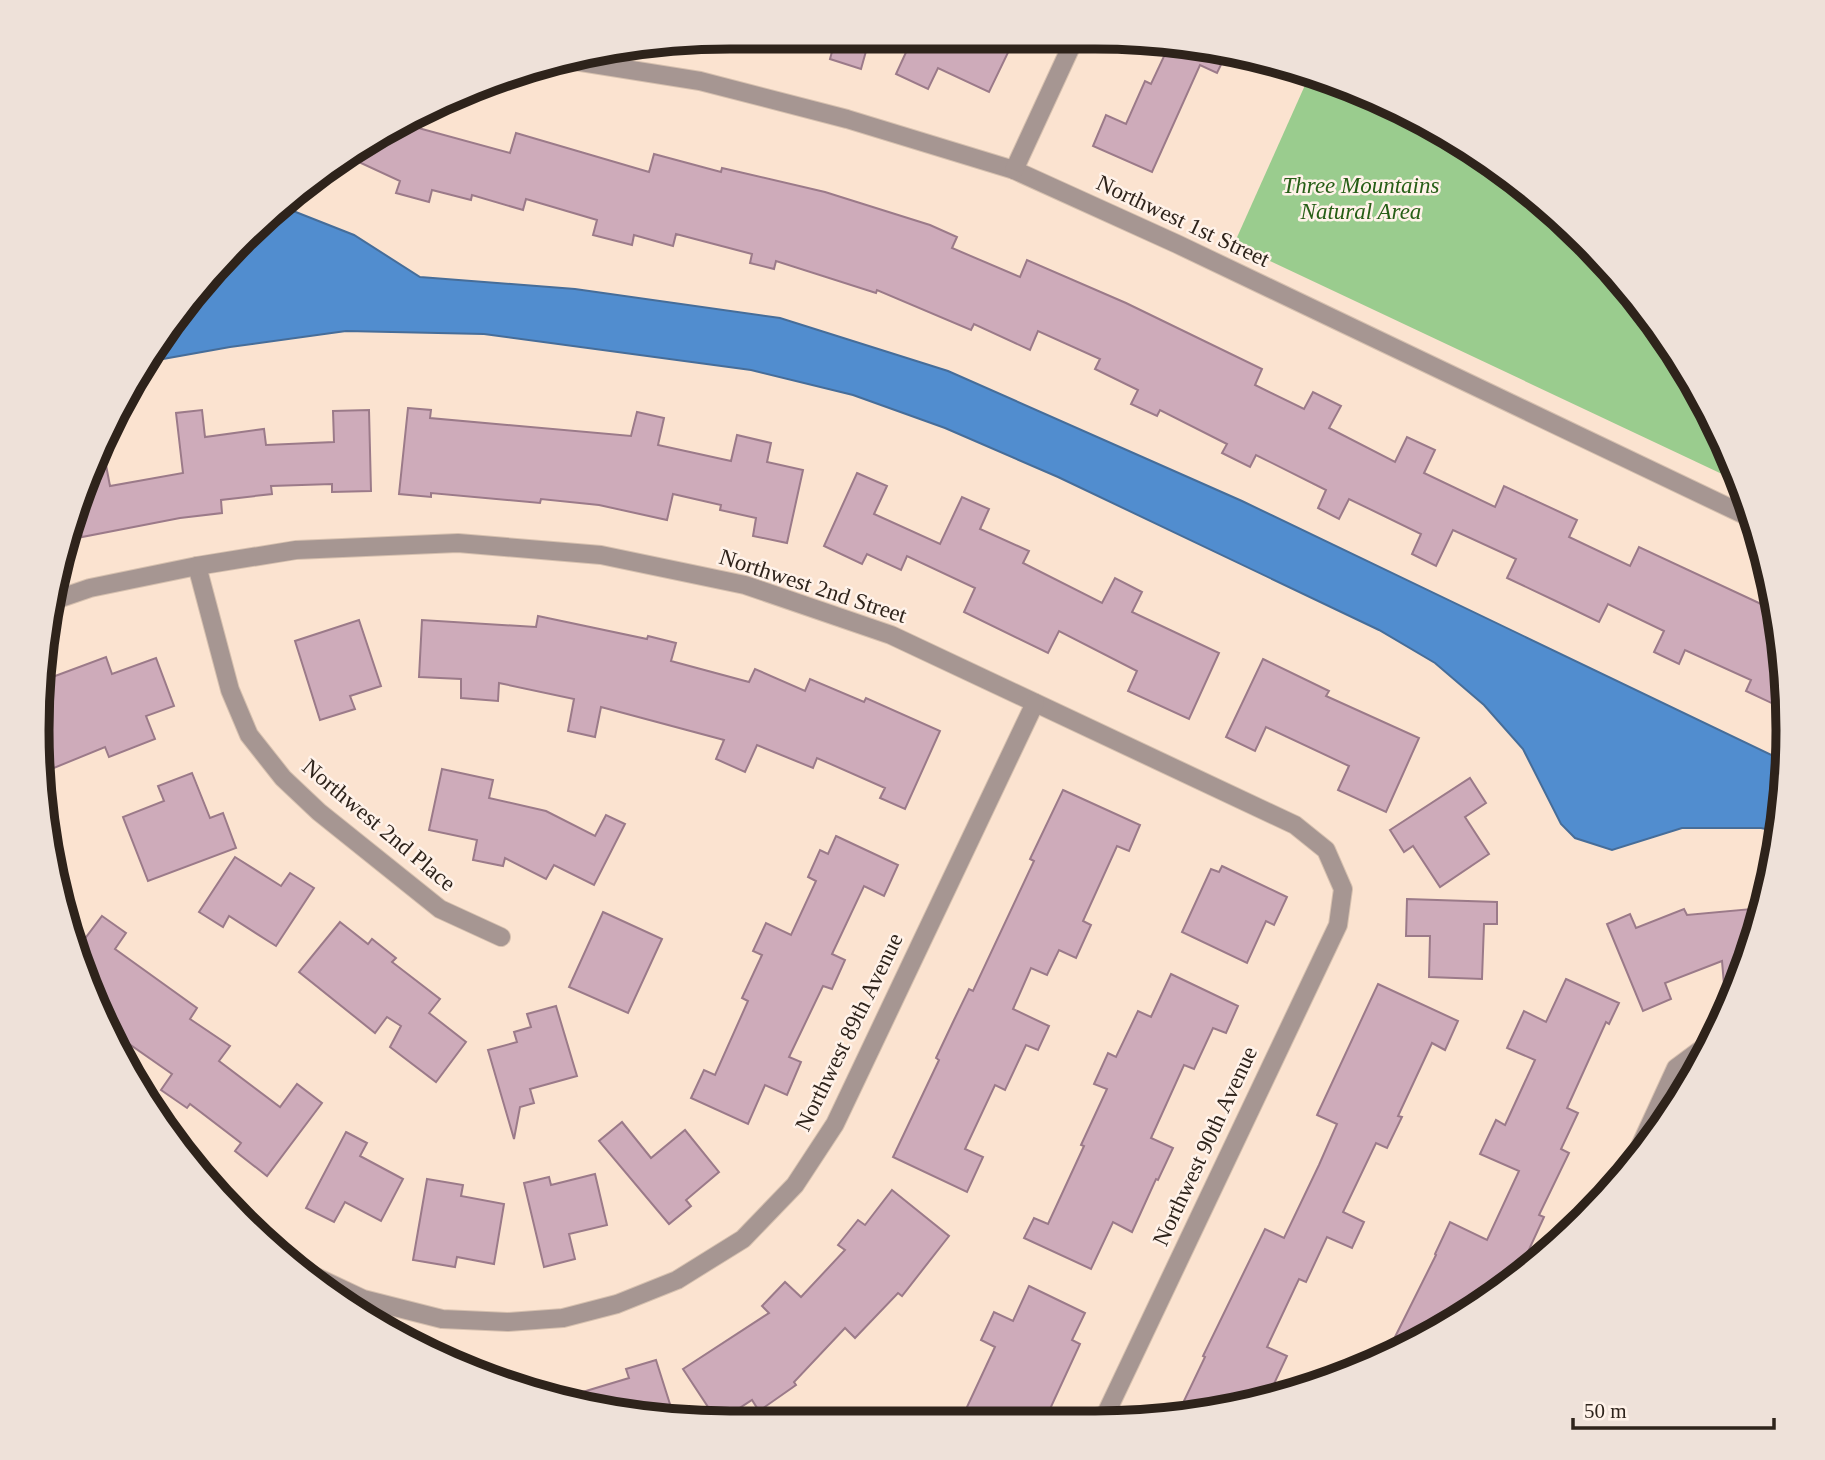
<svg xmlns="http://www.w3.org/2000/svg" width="1825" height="1460" font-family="Georgia,serif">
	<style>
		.green { fill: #9acc8e }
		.water { fill: #518dcf; stroke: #466d99; stroke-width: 2 }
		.building { fill: #ceabba; stroke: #9b7a89; stroke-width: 2 }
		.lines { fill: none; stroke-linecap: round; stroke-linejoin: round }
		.street-casing { stroke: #d6c0af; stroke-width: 20 }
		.street { stroke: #a69692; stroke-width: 18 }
		.labels { text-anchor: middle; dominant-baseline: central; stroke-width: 5; stroke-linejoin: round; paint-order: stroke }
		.park-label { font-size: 23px; font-style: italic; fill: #265e16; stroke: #fff2e9 }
		.street-label { font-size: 23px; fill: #2e231b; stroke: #fff2e9 }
		.rim { fill: none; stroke: #2e231b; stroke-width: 9 }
	</style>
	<rect width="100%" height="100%" fill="#fbe3d0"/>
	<polygon class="green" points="1310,74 1360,89 1480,153 1552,209 1645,308 1717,423 1739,482 1234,244"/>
	<polygon class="water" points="283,207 354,235 420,277 575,289 780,318 948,371 1242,501 1784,761 1782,820 1780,832 1761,828 1682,828 1612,850 1575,838 1561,824 1523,749 1484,705 1435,663 1379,630 1058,477 945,428 853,395 751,370 484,334 346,331 230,347 146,362 240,240"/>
	<g class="building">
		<polygon points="836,37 870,37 861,69 830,59"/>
		<polygon points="913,37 1015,38 989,92 938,68 928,89 896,74"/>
		<polygon points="1159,41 1228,50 1217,73 1200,65 1152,172 1093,146 1106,115 1126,124 1145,81 1151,84 1167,50 1157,45"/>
		<polygon points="400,123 510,153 516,133 649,172 654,154 721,172 722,168 825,192 930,225 957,237 952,248 1020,277 1027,260 1126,303 1262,369 1255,385 1304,409 1313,392 1341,406 1329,428 1395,462 1407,437 1435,450 1424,473 1495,507 1504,486 1577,520 1569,537 1630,566 1639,547 1774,610 1787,684 1786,694 1780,707 1746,691 1751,680 1685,650 1679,664 1654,652 1664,631 1608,604 1599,622 1560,603 1507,578 1516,559 1453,530 1436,566 1412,554 1421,534 1349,499 1339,519 1318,508 1326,490 1256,455 1250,467 1222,453 1227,444 1160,410 1157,416 1131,404 1138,390 1095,369 1100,359 1038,331 1030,350 974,324 971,330 877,290 876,293 776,261 774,269 750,263 752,254 676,234 673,246 634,235 632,245 593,235 597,220 526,199 523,210 472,195 471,200 432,190 429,202 396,193 400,181 348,157 384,129"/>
		<polygon points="408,408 431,410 430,418 631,436 637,412 664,418 658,445 731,461 737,435 771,443 767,462 803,470 787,543 753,536 756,518 720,510 721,505 673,494 667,520 599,505 541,499 540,503 431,493 431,497 399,494"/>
		<polygon points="202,410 205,437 264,429 266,445 334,442 333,411 369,410 371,491 332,492 332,484 271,486 272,494 221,500 222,513 180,518 82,537 75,503 102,444 110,486 183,473 176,413"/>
		<polygon points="857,473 887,486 874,514 940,544 962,497 989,509 980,529 1029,551 1023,563 1102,603 1115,578 1142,592 1132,612 1219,653 1189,719 1128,691 1137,671 1059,631 1048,653 964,612 975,588 907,556 901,570 867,554 862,564 824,546"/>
		<polygon points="538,616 647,639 648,636 676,643 671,661 749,682 755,669 805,691 810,679 864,702 866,698 940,731 905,809 880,798 885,788 817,758 813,768 757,745 745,772 716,759 724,740 601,707 595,737 568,731 574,699 499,683 498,701 461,698 461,679 419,677 422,620 536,627"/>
		<polygon points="359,620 381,686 350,696 355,709 320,720 295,641"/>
		<polygon points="106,657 112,674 156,658 174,706 146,716 155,739 109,757 105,747 44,772 39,682"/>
		<polygon points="1263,659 1329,691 1326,696 1419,738 1386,812 1338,790 1349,766 1266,727 1255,751 1226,737"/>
		<polygon points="442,769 493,780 489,798 546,811 595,836 606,815 625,824 594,885 554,865 546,879 505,858 503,866 473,860 477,840 429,830"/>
		<polygon points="192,773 210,818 223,813 236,848 148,881 123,817 164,801 158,786"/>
		<polygon points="1470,778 1486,803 1465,817 1489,854 1440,887 1413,846 1404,852 1390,830"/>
		<polygon points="1063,790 1140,825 1129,851 1117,846 1083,921 1091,925 1076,958 1059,950 1047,975 1031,968 1013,1009 1049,1026 1038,1050 1026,1045 1005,1090 995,1085 965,1149 983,1157 967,1192 893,1157 939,1060 936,1058 954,1020 969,989 973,991 1034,861 1030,859"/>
		<polygon points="836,836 898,865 884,896 864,886 832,954 845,960 832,989 823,986 789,1057 801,1062 787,1095 765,1085 748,1124 691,1098 704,1070 715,1075 748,1001 742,998 762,955 753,951 766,923 791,935 816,881 808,877 820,850 828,854"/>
		<polygon points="235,857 281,886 290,873 314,888 276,946 229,916 223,927 199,912"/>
		<polygon points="1222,866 1287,897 1274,925 1266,921 1247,963 1182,932 1211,869 1219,872"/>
		<polygon points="1407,899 1497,902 1497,924 1484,924 1482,979 1429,977 1430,936 1406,936"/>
		<polygon points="1762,908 1752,952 1726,1008 1722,961 1665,983 1671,999 1643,1011 1607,924 1630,914 1636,928 1684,909 1687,915"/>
		<polygon points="603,912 662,939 628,1013 569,987"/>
		<polygon points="102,916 126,933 115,949 197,1008 190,1019 230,1046 219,1061 280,1107 297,1084 322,1103 267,1176 235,1151 241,1143 190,1104 187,1108 161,1090 172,1074 105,1027 78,948"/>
		<polygon points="340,922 368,944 372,939 396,958 392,962 440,999 429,1013 466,1042 436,1082 390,1047 401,1026 387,1017 375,1033 299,972"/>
		<polygon points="1171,974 1238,1006 1226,1033 1213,1028 1194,1069 1184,1065 1151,1138 1173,1148 1158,1180 1156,1179 1132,1232 1113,1222 1091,1269 1024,1238 1034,1218 1048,1224 1084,1146 1081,1145 1107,1089 1094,1084 1108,1053 1116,1057 1138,1011 1151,1017"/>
		<polygon points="1566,979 1619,1003 1609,1024 1606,1022 1567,1108 1578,1113 1561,1149 1569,1153 1539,1215 1544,1217 1514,1282 1402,1352 1384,1359 1436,1255 1435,1254 1450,1222 1487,1240 1519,1171 1480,1154 1496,1120 1505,1125 1535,1060 1507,1048 1524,1011 1546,1022"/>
		<polygon points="1378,984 1458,1021 1445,1050 1432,1043 1398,1116 1402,1117 1387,1148 1376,1143 1343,1212 1364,1222 1352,1248 1327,1237 1306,1282 1299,1279 1267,1347 1287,1356 1266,1401 1202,1412 1183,1403 1205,1357 1203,1356 1265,1229 1284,1238 1319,1165 1337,1124 1317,1115"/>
		<polygon points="556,1006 577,1076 530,1089 534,1103 520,1107 514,1139 488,1050 517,1042 514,1032 531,1027 527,1014"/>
		<polygon points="622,1122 651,1158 685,1130 719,1172 686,1200 691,1206 669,1224 599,1141"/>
		<polygon points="346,1132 367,1143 360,1156 403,1179 381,1221 345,1202 334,1222 306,1208"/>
		<polygon points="595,1174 607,1225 569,1234 575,1259 544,1267 524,1183 549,1177 551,1185"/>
		<polygon points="427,1179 463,1185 461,1196 504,1204 494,1264 457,1257 455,1267 413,1260"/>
		<polygon points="892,1190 949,1236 902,1296 898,1293 855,1338 845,1328 794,1382 796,1385 759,1411 752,1400 718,1422 683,1369 769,1313 762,1306 785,1282 801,1297 845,1250 838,1245 858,1220 865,1225"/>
		<polygon points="1029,1286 1085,1313 1072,1340 1080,1344 1044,1422 960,1422 995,1347 981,1340 994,1312 1013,1321"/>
		<polygon points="656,1360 675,1420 556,1400 629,1378 626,1369"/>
	</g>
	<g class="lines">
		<defs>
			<g id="street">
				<polyline points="562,59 700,81 847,119 1014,170 1177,244 1753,519"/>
				<polyline points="1014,170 1075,38"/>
				<polyline points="197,566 230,690 249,735 283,778 319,812 440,909 501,937"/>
				<polyline points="55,600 90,588 197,566 296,550 458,543 601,555 745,585 891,635 1295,825 1326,850 1343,889 1338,925 1102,1422"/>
				<polyline points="1630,1168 1676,1068 1707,1045 1710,1044"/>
				<polyline points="293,1266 363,1299 442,1319 508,1322 563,1318 617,1304 677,1280 743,1239 795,1185 835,1124 1035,703"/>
			</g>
		</defs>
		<use href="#street" class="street-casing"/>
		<use href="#street" class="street"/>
	</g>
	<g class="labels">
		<g class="park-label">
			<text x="1361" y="185">Three Mountains<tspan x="1361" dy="26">Natural Area</tspan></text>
		</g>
		<g class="street-label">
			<text transform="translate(1183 221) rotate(25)">Northwest 1st Street</text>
			<text transform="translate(813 586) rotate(18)">Northwest 2nd Street</text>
			<text transform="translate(379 825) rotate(40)">Northwest 2nd Place</text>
			<text transform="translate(849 1032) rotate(-64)">Northwest 89th Avenue</text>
			<text transform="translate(1205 1146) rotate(-65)">Northwest 90th Avenue</text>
		</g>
	</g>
	<path d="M0 0H1825V1460H0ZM730 49H1095A681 681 0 0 1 1776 730V730A681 681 0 0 1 1095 1411H730A681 681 0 0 1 49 730V730A681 681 0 0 1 730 49Z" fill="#eee1d9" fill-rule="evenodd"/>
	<path class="rim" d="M730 49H1095A681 681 0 0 1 1776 730V730A681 681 0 0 1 1095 1411H730A681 681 0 0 1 49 730V730A681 681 0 0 1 730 49Z"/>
	<path d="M1573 1418v10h201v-10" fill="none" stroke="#2e231b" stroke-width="3.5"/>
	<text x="1584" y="1418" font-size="21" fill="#2e231b" stroke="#fff2e9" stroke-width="5" paint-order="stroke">50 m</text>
</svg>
